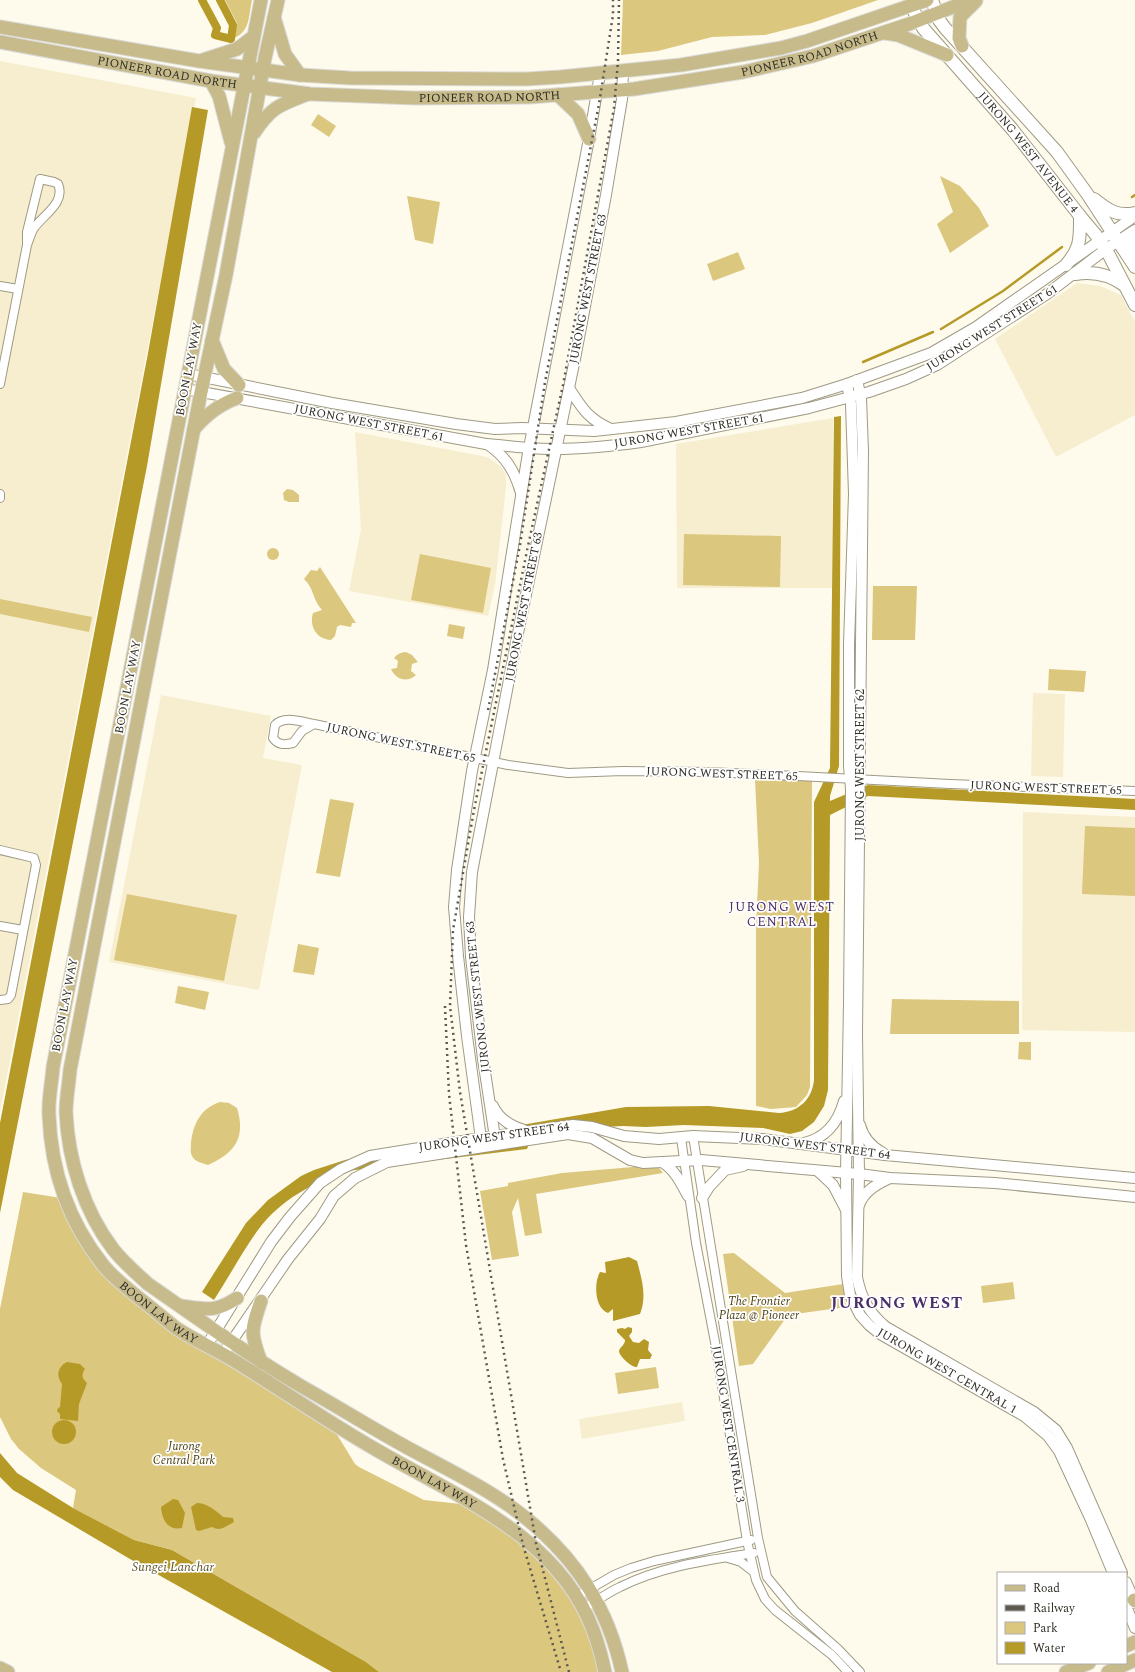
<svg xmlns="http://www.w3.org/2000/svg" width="1135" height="1672" font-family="Spectral,serif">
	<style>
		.built { fill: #f6eecf }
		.green { fill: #dcc77e }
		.water { fill: #b59a27 }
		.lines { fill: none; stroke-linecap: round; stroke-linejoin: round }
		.stream { stroke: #b59a27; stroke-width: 2.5 }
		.canal { stroke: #b59a27; stroke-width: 8 }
		.minor-casing { stroke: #9f9a84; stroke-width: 10 }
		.tertiary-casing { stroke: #9f9a84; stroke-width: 12 }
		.secondary-casing { stroke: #9f9a84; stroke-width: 14 }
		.primary-casing { stroke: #dadad8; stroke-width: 15 }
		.minor { stroke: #fff; stroke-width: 8 }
		.tertiary { stroke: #fff; stroke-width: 10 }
		.secondary { stroke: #fff; stroke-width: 12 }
		.primary { stroke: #c7bb8b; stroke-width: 13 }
		.rail { stroke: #5c594f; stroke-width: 2.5; stroke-dasharray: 2 4; stroke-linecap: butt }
		.labels { text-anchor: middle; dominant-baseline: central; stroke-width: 3.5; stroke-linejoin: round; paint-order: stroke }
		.street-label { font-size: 12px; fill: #312f26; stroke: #fff }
		.park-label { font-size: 12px; font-style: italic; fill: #4c4114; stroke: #fff }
		.neighbourhood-label { font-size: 13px; letter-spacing: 1px; fill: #4b2f69; stroke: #fff }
		.water-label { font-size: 13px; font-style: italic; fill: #61562a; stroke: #fff }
		.district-label { font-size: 16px; font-weight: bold; letter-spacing: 1px; fill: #4b2f69; stroke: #fff }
	</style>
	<rect width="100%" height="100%" fill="#fefbed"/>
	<g class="built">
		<polygon points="0,61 196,98 0,1112"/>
		<polygon points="1077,283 1100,286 1121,295 1135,322 1135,415 1056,457 995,339"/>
		<polygon points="833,418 832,588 677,588 676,444"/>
		<polygon points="355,432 482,456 489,458 499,465 506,475 506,488 495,585 488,616 349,591 361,529"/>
		<polygon points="1033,693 1065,694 1063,777 1031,776"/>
		<polygon points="161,695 271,716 263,758 302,765 259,990 109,962"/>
		<polygon points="1023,812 1135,817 1135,1032 1022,1030"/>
		<polygon points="682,1402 685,1421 582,1439 579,1419"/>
	</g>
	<g class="green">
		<path d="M225 0H252C248 17 251 32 232 39L237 23Z"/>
		<polygon points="623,0 878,0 812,23 765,35 712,37 658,51 621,55"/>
		<polygon points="318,114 336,126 329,137 311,125"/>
		<polygon points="940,176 960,186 979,208 989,226 950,253 937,224 953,212"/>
		<polygon points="407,196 440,202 433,244 415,240"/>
		<polygon points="738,252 745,269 713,281 707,264"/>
		<polygon points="287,489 293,490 299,495 299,502 289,502 284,500 283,493"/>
		<polygon points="684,534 781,536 780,587 683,585"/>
		<circle cx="273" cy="554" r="6"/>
		<polygon points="420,554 491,568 483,613 411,600"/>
		<path d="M320 567 356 623H352L351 627 340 625 337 627 335 636 331 640C316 639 309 626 313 613L322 610C312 599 314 588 304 579L311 570 317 571Z"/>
		<polygon points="873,586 917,586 915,640 872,640"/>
		<polygon points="0,599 92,617 89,632 0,614"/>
		<polygon points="449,624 465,627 463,639 447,636"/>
		<path d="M406 652 412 655 418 662 412 664 411 671 416 675C407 683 396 680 391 669L397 668 398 661 394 658C397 654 401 652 406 652Z"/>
		<polygon points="1049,669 1086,671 1084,692 1048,690"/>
		<polygon points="755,779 812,781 810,1087 807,1095 796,1107 771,1109 756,1106 756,926 759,863"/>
		<polygon points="330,799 354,803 340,877 316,873"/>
		<polygon points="1085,826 1135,828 1135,896 1082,894"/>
		<polygon points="127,894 237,915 224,981 114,960"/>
		<polygon points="298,944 319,948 314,975 293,972"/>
		<polygon points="178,986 209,992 205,1010 175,1003"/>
		<polygon points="892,999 1019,1001 1019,1034 890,1034"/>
		<polygon points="1019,1042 1031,1042 1031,1060 1018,1059"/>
		<path d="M220 1102 229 1103 237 1108C246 1138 235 1153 208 1165 202 1163 195 1162 192 1156 190 1152 191 1147 191 1143 193 1124 201 1108 220 1102Z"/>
		<polygon points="657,1165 663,1173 536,1194 542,1233 525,1236 518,1198 512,1212 519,1256 492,1260 480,1191 508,1186 508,1183 562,1173"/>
		<polygon points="23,1192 61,1198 72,1228 172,1330 226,1364 333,1428 355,1464 359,1467 424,1500 470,1505 515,1533 572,1592 603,1672 379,1672 366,1662 172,1550 134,1540 73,1508 76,1490 41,1468 19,1449 11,1439 0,1417 0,1309"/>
		<polygon points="734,1253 785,1293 843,1284 846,1307 788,1315 753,1364 739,1366 723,1254"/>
		<polygon points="1013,1282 1015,1299 983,1303 981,1286"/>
		<polygon points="656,1367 659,1388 618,1394 615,1373"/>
	</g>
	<g class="water">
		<polygon points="192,107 208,110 147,466 0,1213 0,1123 148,353"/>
		<path d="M841 416 839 766 830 796V801L868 785 1135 799V810L868 796 830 815 828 1090 824 1106 814 1122 802 1131 790 1134 763 1128 684 1125 646 1127 623 1126 603 1127 530 1141 527 1149 347 1171C314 1182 280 1200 258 1230 242 1252 229 1277 214 1300L202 1292 246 1223 268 1200 301 1176 314 1170 345 1160 444 1142 527 1124 626 1107 709 1106 779 1113C798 1112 812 1100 814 1080V802L830 768 834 417Z"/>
		<path d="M629 1257 637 1261C642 1280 647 1296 640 1314L613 1321V1309L608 1313C594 1308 594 1282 600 1272L606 1273 605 1262Z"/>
		<path d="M628 1327 632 1328V1332L629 1336 633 1342 639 1343 644 1339 649 1342 648 1350 652 1355 650 1359H640L637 1367C632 1368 619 1356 619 1351 620 1347 625 1345 625 1340L617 1332V1329L622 1328 625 1329Z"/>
		<path d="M67 1362 80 1364 85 1369C81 1375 82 1378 87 1383L79 1404 78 1421 60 1419V1414L57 1411 58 1408 60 1407 62 1384C56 1376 57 1367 67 1362Z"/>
		<circle cx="64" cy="1432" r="12"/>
		<polygon points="0,1453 17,1473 73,1508 134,1540 172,1550 366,1662 379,1672 332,1672 130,1559 13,1490 0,1477"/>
		<path d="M173 1499 178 1500 185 1513 182 1528C167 1531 162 1519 161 1507Z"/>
		<path d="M197 1503C206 1503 217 1511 223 1517L233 1518 234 1522C226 1526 221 1532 212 1527L199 1531 196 1530 191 1507Z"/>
	</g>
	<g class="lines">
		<g class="stream">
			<polyline points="1132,197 1135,195"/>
			<polyline points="941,329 1003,291 1062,247"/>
			<polyline points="863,362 933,332"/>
		</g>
		<polyline class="canal" points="202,0 217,28 215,35 231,39 233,25 220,0"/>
		<defs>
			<g id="minor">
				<polyline points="0,286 18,289"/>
				<path d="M0 384 27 245V232L40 179 54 182 58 184C66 203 43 215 34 228 31 233 29 240 27 245"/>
				<polyline points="0,494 0,498"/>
				<path d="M314 724 302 731 293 743C284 745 278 745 273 738L275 725C284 715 302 722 314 724L508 765 568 773 623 771 708 772 798 776 950 784 1135 791"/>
				<polyline points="0,850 34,858 36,865 11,995 8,999 0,1000"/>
				<polyline points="0,926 23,930"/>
				<polyline points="693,1136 758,1538 767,1577 795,1611 838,1649 860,1672"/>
				<polyline points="681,1138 696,1243 715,1342 747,1541 756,1580 765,1599 775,1610 832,1655 848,1672"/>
				<polyline points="728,1558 741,1562 754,1572"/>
				<polyline points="576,1597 614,1575 631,1568 654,1561 751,1540"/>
				<path d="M583 1609C595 1602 607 1593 620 1587 661 1566 709 1560 754 1553"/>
			</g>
			<g id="tertiary">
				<polyline points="188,374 332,403 456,424 495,429 522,428 594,431 676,422 802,398 847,384 931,353 976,327 1135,216"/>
				<path d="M857 380 861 398 863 451 857 1034 859 1174 857 1277C861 1298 869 1313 886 1327L1034 1412 1056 1430 1067 1448 1122 1573"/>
				<polyline points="847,384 851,404 854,494 849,644 849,766 851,789 849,1003 846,1173 847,1276 850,1295 860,1315 869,1325 880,1334 1024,1416 1048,1436 1059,1451 1091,1520 1113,1573"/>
				<path d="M569 388C582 408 588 419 611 429"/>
				<path d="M185 389 486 444C500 445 515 447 529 448 566 451 605 447 641 442L809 408 869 392 906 379 937 365 1047 294 1106 249 1135 230"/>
				<path d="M487 444C506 456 515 472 521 493"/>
				<path d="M493 1106C499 1119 510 1126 524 1130"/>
				<path d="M860 1125C863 1137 872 1147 883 1153"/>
				<path d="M804 1143C826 1138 838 1123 844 1101"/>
				<polyline points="496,1144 483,1059 471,957 469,917 472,872 518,633 575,359 606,195 622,99 623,71"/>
				<polyline points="482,1146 467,1036 458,956 454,907 457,870 472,771 493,670 528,453 589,139 600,74"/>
				<path d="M662 1162C675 1170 681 1183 688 1196"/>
				<polyline points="818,1171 833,1185 846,1210"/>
				<polyline points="702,1198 709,1187 725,1170 743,1166"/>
				<path d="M859 1205C864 1191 877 1184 890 1178"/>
				<polyline points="207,1345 271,1242 290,1217 320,1183 341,1169 370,1156 481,1138 573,1125 592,1127 624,1136 659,1139 693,1136 762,1139 885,1155 1135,1178"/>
				<polyline points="223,1354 288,1259 320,1219 334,1196 355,1178 387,1162 568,1134 592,1138 630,1160 643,1163 701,1160 859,1174 890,1178 995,1183 1135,1197"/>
				<polyline points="1126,1582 1135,1603"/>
				<polyline points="1126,1606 1135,1628"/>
			</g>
			<g id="secondary">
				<polyline points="932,0 939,20 945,28 1057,152 1088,195 1135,267"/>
				<path id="s1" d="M911 6 923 28 1012 129 1080 216 1096 235 1109 255 1135 305"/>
				<path d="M1094 199C1108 210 1117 217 1135 213"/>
				<path d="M1133 261C1130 251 1130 244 1135 236"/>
				<path d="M1066 265C1081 247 1080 239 1080 216"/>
				<path d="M1075 274C1093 271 1109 274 1124 285"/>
			</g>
			<g id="primary">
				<path id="s2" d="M261 0 53 1067C52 1082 48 1099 49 1115 51 1170 68 1221 103 1265 114 1279 134 1294 149 1306 158 1313 167 1321 176 1328 194 1340 215 1349 233 1360 281 1389 326 1421 375 1449 455 1496 558 1535 593 1630 598 1643 602 1658 605 1672"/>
				<path d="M278 0 265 58 226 275 200 397 70 1070C69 1084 66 1098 66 1112 68 1160 84 1211 113 1249 123 1262 136 1273 148 1284 200 1320 251 1357 306 1389 340 1408 373 1429 408 1448 447 1469 493 1491 527 1519 577 1560 608 1608 622 1672"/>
				<polyline points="274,17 285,54 300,75"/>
				<polyline points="0,27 199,61 300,75 350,78 527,79 560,77 681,65 781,48 807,41 927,0"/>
				<polyline points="885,33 898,35 947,55"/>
				<path id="s3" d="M0 42 211 81 310 94 415 98 530 97 634 89 743 72 813 56 909 24 971 0"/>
				<polyline points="962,46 959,38 960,17 976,1"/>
				<polyline points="203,60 237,49 253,37"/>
				<polyline points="211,81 219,96 231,142"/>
				<polyline points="558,95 578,114 589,139"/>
				<path d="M254 133C272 106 280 105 308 94"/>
				<polyline points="212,340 224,369 239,385"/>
				<path d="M194 429C207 414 219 405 237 398"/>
				<path d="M261 1301C251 1330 250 1333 261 1362"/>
				<path d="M181 1306C206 1309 215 1313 237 1298"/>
				<polyline points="1134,1600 1135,1601"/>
				<polyline points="1126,1646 1135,1642"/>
				<polyline points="0,1668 8,1672"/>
				<polyline points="1066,1672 1089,1663"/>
				<polyline points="1108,1672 1135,1660"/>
			</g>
		</defs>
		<use href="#minor" class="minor-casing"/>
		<use href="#tertiary" class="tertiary-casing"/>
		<use href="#secondary" class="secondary-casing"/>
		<use href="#primary" class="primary-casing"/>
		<use href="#minor" class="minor"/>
		<use href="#tertiary" class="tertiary"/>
		<use href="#secondary" class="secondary"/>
		<use href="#primary" class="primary"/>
		<g class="rail">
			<polyline points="488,710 520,545 545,382 599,104 613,15 613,0"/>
			<polyline points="445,1006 449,1094 466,1245 503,1459 523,1545 561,1672"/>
			<polyline points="569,1672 536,1543 460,1092 450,1006 453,930 474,810 528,546 563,385 614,108 618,61 619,0"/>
		</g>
	</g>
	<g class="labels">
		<g class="street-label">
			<text stroke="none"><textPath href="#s3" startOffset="818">PIONEER ROAD NORTH</textPath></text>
			<text stroke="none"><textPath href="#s3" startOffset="170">PIONEER ROAD NORTH</textPath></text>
			<text stroke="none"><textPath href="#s3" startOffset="494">PIONEER ROAD NORTH</textPath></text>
			<text stroke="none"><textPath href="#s1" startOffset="188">JURONG WEST AVENUE 4</textPath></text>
			<text transform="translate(588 289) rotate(-79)">JURONG WEST STREET 63</text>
			<text transform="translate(992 328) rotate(-32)">JURONG WEST STREET 61</text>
			<text transform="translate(189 369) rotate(-79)">BOON LAY WAY</text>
			<text transform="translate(369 423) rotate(11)">JURONG WEST STREET 61</text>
			<text transform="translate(689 431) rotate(-10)">JURONG WEST STREET 61</text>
			<text transform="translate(524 607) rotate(-79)">JURONG WEST STREET 63</text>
			<text transform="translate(128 687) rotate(-79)">BOON LAY WAY</text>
			<text transform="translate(401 743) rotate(12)">JURONG WEST STREET 65</text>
			<text transform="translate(860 765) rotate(-90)">JURONG WEST STREET 62</text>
			<text transform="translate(722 774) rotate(2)">JURONG WEST STREET 65</text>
			<text transform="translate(1046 788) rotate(2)">JURONG WEST STREET 65</text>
			<text transform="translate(478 997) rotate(-96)">JURONG WEST STREET 63</text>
			<text transform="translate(65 1005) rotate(-79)">BOON LAY WAY</text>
			<text transform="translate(494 1137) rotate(-8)">JURONG WEST STREET 64</text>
			<text transform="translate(815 1146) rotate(7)">JURONG WEST STREET 64</text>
			<text stroke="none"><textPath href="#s2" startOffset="1371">BOON LAY WAY</textPath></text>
			<text transform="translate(947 1371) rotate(30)">JURONG WEST CENTRAL 1</text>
			<text transform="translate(728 1424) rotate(81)">JURONG WEST CENTRAL 3</text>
			<text stroke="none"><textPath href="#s2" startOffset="1695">BOON LAY WAY</textPath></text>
		</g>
		<g class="park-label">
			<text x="759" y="1301">The Frontier<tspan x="759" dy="14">Plaza @ Pioneer</tspan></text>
			<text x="184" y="1446">Jurong<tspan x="184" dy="14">Central Park</tspan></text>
		</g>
		<g class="neighbourhood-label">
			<text x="782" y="907">JURONG WEST<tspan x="782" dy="15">CENTRAL</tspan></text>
		</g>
		<g class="water-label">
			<text x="173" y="1567">Sungei Lanchar</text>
		</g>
		<g class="district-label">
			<text x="897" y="1303">JURONG WEST</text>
		</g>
	</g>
	<rect x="997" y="1572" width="130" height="92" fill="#ffffff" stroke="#adaca8"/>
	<rect x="1005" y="1585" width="20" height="6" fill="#c7bb8b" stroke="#adaca8"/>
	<text x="1033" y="1592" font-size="12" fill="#312f26">Road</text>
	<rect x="1005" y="1605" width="20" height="6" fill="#5c594f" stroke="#adaca8"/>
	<text x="1033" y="1612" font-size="12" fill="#312f26">Railway</text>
	<rect x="1005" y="1622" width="20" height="12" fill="#dcc77e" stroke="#adaca8"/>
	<text x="1033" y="1632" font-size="12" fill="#312f26">Park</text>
	<rect x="1005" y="1642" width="20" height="12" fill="#b59a27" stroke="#adaca8"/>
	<text x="1033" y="1652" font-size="12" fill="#312f26">Water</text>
</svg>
